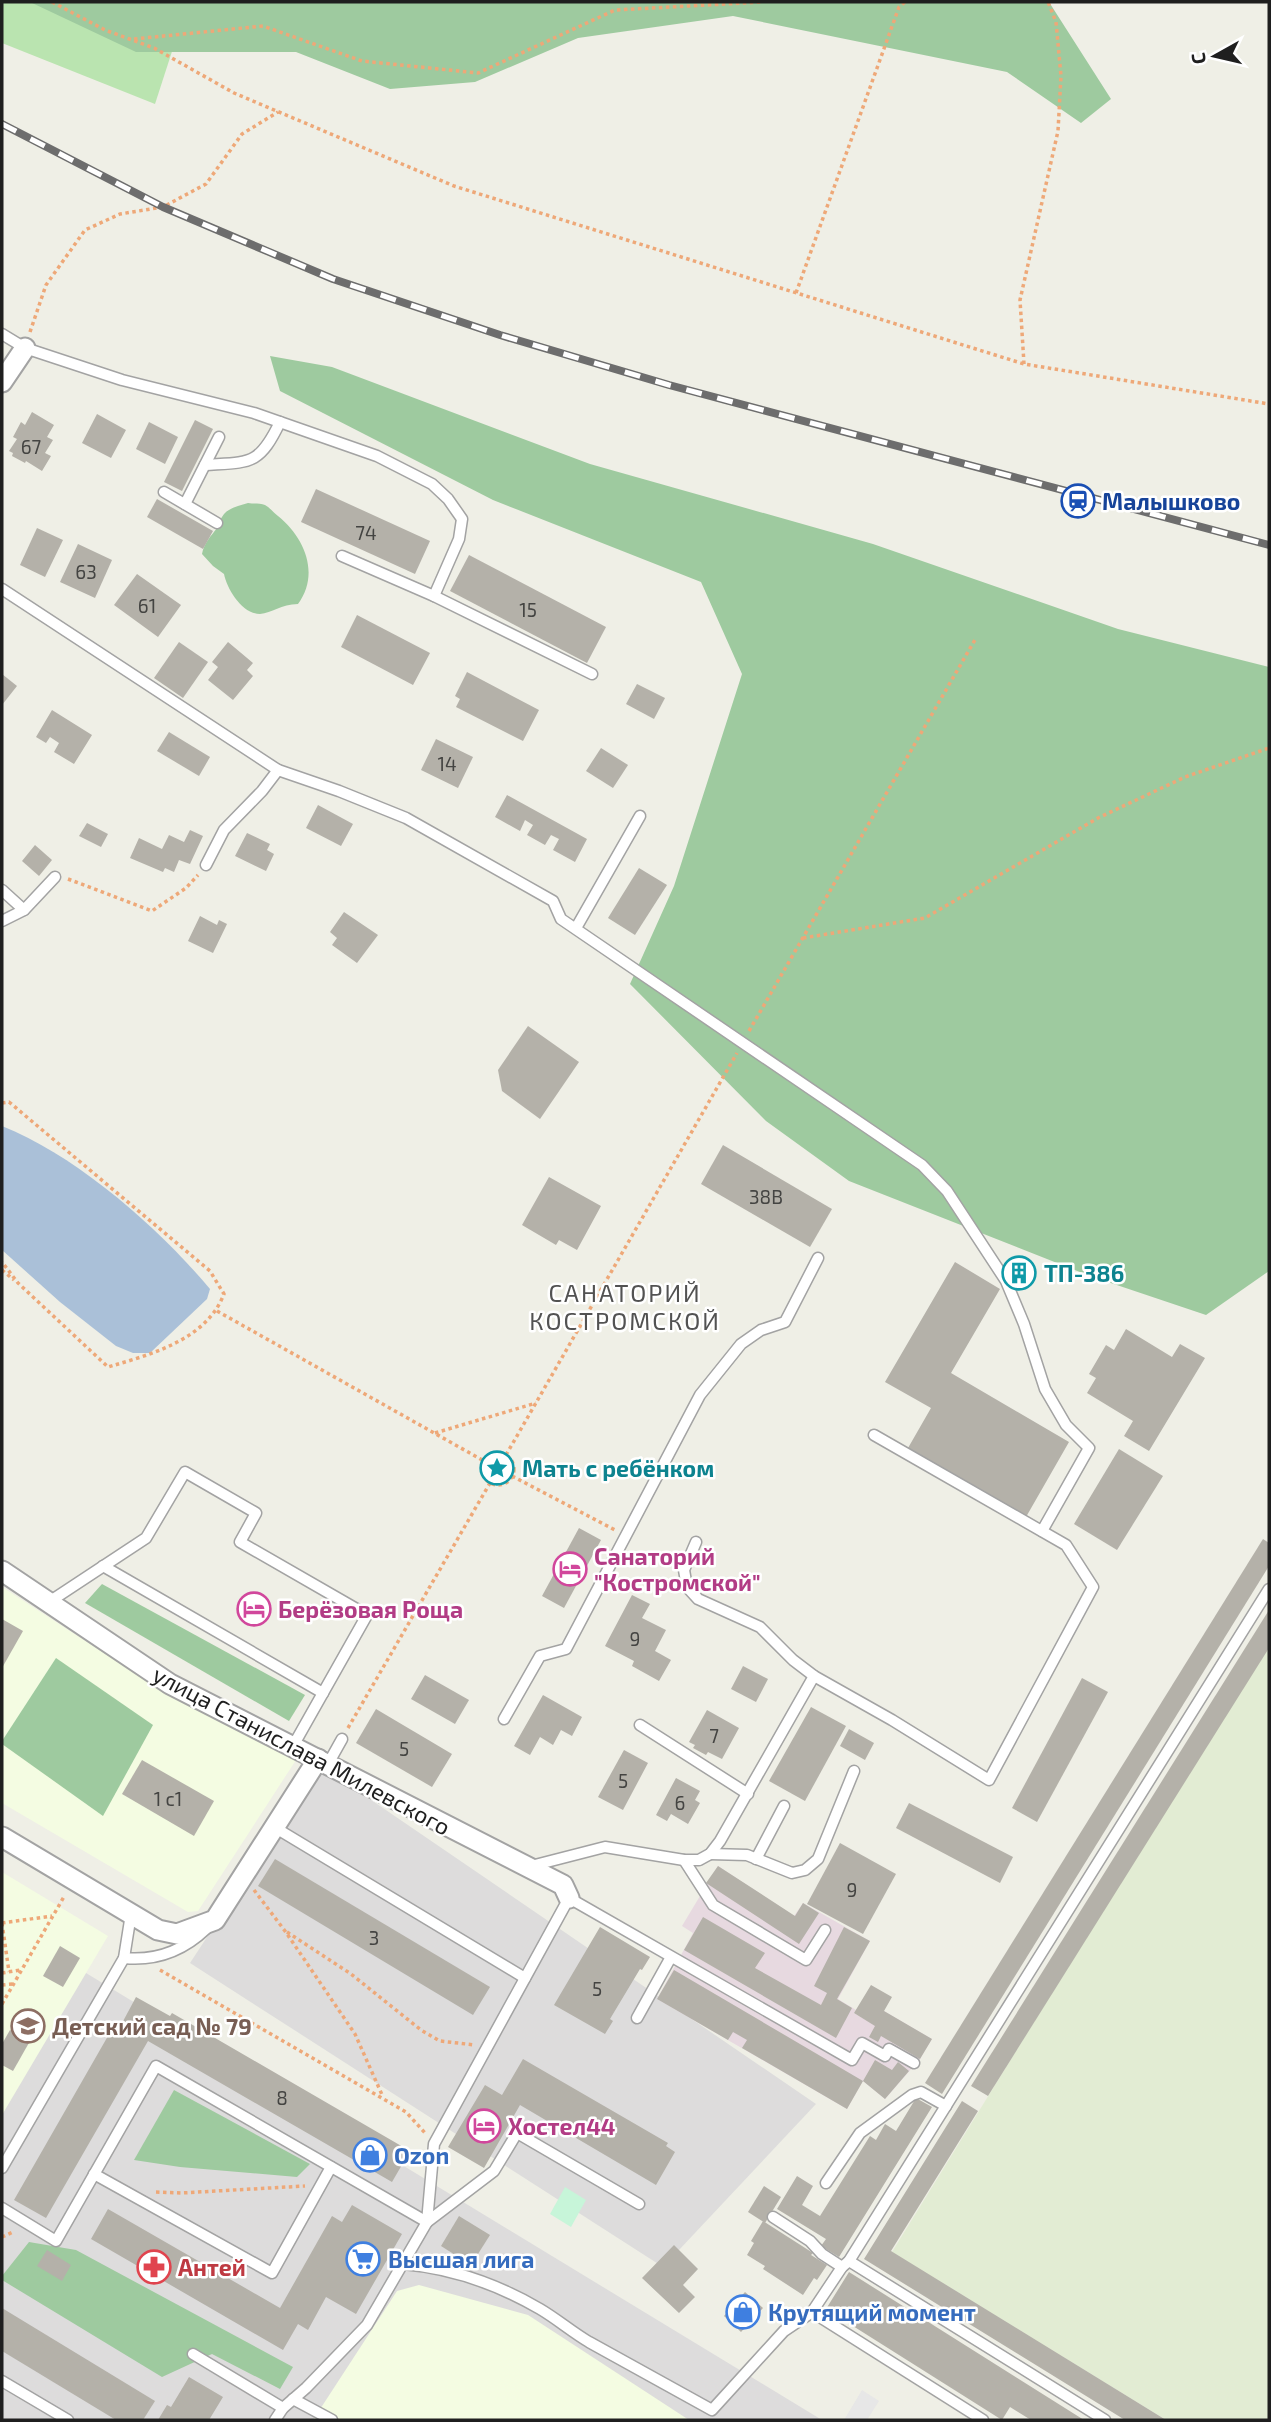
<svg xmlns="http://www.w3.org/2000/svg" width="1271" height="2422" font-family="'Exo 2',sans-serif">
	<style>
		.residential { fill: #dddcdc }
		.industrial { fill: #e7d9e0 }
		.education { fill: #f4fce2 }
		.farmland { fill: #e2ecd3 }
		.grass { fill: #bae4b0 }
		.forest { fill: #9eca9f }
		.park { fill: #c7f5d9 }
		.parking { fill: #e7e7e7 }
		.water { fill: #aac0d8 }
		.building { fill: #b4b1a9 }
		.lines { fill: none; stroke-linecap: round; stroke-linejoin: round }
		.lane-casing { stroke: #a3a3a3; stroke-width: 13 }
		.street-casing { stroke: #a3a3a3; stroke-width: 23 }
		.path { stroke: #eea878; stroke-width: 3.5; stroke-dasharray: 3.5 3.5; stroke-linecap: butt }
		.lane { stroke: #fff; stroke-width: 10 }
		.street { stroke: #fff; stroke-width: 19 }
		.rail-casing { stroke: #6d6d6d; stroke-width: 8 }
		.rail { stroke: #fff; stroke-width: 5; stroke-dasharray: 16; stroke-linecap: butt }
		.labels { text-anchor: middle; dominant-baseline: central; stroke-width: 5; stroke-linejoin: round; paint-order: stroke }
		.number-label { font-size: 19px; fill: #444442 }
		.transit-label { font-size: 23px; font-weight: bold; fill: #164399; stroke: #fff; text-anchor: start }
		.culture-label { font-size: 23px; font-weight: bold; fill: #0d838f; stroke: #fff; text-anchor: start }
		.hotel-label { font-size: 23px; font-weight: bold; fill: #b23c85; stroke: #fff; text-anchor: start }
		.street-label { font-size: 23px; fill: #1f1f1f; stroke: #fff }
		.education-label { font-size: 23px; font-weight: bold; fill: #785e54; stroke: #fff; text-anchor: start }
		.shop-label { font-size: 23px; font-weight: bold; fill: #366cbe; stroke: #fff; text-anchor: start }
		.health-label { font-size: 23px; font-weight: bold; fill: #be3a42; stroke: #fff; text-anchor: start }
		.neighbourhood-label { font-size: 24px; letter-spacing: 2px; fill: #525252; stroke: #fff }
	</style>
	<rect width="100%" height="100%" fill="#efefe6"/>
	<g class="residential">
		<polygon points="320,1765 816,2104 663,2267 190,1963"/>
		<polygon points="2,1922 822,2420 2,2420"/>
	</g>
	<polygon class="industrial" points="718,1866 794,1916 803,1903 870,1941 838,1999 856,2010 854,2013 875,2025 884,2011 932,2039 920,2059 885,2099 863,2081 847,2109 657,1999 693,1933 682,1926"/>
	<g class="education">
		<polygon points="2,1587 167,1694 296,1760 198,1911 188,1912 2,1803"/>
		<polygon points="2,1872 108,1936 2,2115"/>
		<polygon points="419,2285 528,2315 689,2420 313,2420 397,2291"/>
	</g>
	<polygon class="farmland" points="1269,1641 1269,2420 1166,2420 892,2252"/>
	<polygon class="grass" points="2,2 188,2 155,104 2,43"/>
	<g class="forest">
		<polygon points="30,2 1049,2 1111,99 1081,123 1007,72 733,16 578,38 475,82 390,89 296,52 136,52"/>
		<polygon points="270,356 332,367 590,464 873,544 1118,629 1269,667 1269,1271 1206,1315 1090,1276 849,1181 766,1121 630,984 674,886 742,674 701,582 493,500 280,391"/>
		<path d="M248 503C253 504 260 503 265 505 269 507 274 513 278 516 305 538 320 574 298 604 281 604 272 613 260 614 242 614 227 589 224 574L213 566 202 554C204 543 211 536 217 528 220 524 219 521 222 517 227 508 238 506 248 503Z"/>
		<polygon points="102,1584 305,1695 289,1721 85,1603"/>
		<polygon points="56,1658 153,1725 103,1816 2,1744 2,1741"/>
		<polygon points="174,2090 310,2164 297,2177 180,2167 134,2160"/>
		<polygon points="29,2242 76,2250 293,2367 280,2389 212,2354 162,2377 2,2280 2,2276"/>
	</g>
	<polygon class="park" points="565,2187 586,2200 571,2227 550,2214"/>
	<polygon class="parking" points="862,2390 879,2401 867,2420 844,2420"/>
	<path class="water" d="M2 1126C77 1156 158 1227 210 1289L207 1299 150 1353H133L116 1346 60 1302 2 1250Z"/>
	<g class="building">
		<polygon points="32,412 54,425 47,437 53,440 45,453 51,456 42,471 26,461 25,463 12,456 13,453 9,451 17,439 13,437 21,422 25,425"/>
		<polygon points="97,414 126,430 111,458 82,443"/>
		<polygon points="195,420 213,429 182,491 164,482"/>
		<polygon points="149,422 178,437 165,464 136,449"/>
		<polygon points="316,489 430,541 415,574 301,522"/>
		<polygon points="157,499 213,531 203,549 147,517"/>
		<polygon points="37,528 63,540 45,577 20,565"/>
		<polygon points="78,544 112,560 95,598 60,582"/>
		<polygon points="469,555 606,627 587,663 450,591"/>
		<polygon points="137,574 181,605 158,637 114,605"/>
		<polygon points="357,615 430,653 413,685 341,647"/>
		<polygon points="179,642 208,662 183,698 154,678"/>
		<polygon points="228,642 253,663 247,670 253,676 233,700 208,680 218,667 212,662"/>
		<polygon points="467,672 539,710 523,741 456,707 460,699 455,696"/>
		<polygon points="2,674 17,686 2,705"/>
		<polygon points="637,684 665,698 654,719 626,704"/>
		<polygon points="52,710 92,735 74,764 54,752 59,743 50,737 46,743 36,737"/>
		<polygon points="169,732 210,757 199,776 157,751"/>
		<polygon points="436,739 473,757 458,788 421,770"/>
		<polygon points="601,748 628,765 613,788 586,771"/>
		<polygon points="507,795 587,839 575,862 553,850 559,839 551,835 545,845 527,835 533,825 525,820 520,831 495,817"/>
		<polygon points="318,805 353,824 341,846 306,828"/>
		<polygon points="87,823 108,834 101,847 79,836"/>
		<polygon points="190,830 203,836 190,864 179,860 174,872 165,868 163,872 130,858 139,838 162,849 169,835 184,842"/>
		<polygon points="247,833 270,844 267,850 274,854 266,871 235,856"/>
		<polygon points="35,845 52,860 39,876 22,861"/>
		<polygon points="639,868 667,885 635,935 608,918"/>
		<polygon points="344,912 378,935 357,963 332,945 337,938 330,932"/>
		<polygon points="200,916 217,925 219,920 227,924 213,953 188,941"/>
		<polygon points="528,1026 579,1062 540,1119 502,1091 498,1070"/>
		<polygon points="723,1145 832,1209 810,1247 701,1184"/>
		<polygon points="549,1177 601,1206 577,1250 559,1240 556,1245 522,1225"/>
		<polygon points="955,1262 1000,1289 951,1373 1069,1442 1026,1517 908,1448 931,1408 885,1382"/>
		<polygon points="1126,1329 1172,1357 1180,1344 1205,1358 1149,1451 1124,1436 1133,1421 1087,1393 1096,1378 1089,1374 1106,1345 1114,1350"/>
		<polygon points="1119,1449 1163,1476 1117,1550 1074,1524"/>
		<polygon points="579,1528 601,1540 564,1608 542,1596"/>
		<polygon points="1263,1539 1269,1543 1269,1566 942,2094 925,2083"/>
		<polygon points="632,1595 650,1604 642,1618 666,1630 655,1651 671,1660 659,1681 632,1666 634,1661 605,1646"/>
		<polygon points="1269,1610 1269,1648 988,2096 971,2086"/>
		<polygon points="2,1619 23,1631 2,1668"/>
		<polygon points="743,1666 768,1679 756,1702 731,1689"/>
		<polygon points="425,1675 469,1700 455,1724 411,1699"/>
		<polygon points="1082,1678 1108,1692 1037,1822 1012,1808"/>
		<polygon points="543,1695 582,1717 572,1736 561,1730 553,1745 540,1737 530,1755 514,1746"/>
		<polygon points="811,1707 846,1726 805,1801 769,1781"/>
		<polygon points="376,1709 452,1754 432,1787 356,1743"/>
		<polygon points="707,1710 739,1728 722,1759 708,1752 706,1755 693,1748 695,1745 689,1742"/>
		<polygon points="849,1729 874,1743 865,1760 840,1746"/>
		<polygon points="624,1750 648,1763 623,1810 598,1797"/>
		<polygon points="142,1760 214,1801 194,1836 122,1794"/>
		<polygon points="676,1778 700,1791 695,1800 700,1803 688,1824 671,1814 667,1821 656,1815"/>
		<polygon points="909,1803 1013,1857 1000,1883 896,1828"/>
		<polygon points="840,1843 896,1874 863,1934 807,1904"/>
		<polygon points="275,1859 490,1987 473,2015 258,1886"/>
		<polygon points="718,1866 795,1916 803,1903 819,1913 799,1944 706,1883"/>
		<polygon points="703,1917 765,1953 755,1968 821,2005 827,1993 814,1986 844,1927 870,1941 837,1999 852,2008 836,2038 684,1950"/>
		<polygon points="600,1927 650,1957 642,1970 640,1969 610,2019 613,2021 605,2034 554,2005"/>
		<polygon points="60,1946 80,1958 63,1987 43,1976"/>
		<polygon points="674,1970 863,2081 847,2109 742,2048 747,2040 733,2032 728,2040 657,1999"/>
		<polygon points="871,1985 892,1997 884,2011 932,2039 920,2059 881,2036 878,2042 869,2037 875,2026 854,2013"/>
		<polygon points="136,1997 170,2016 172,2013 410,2151 392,2182 148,2041 46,2218 14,2200 116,2022 121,2025"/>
		<polygon points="10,2030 30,2041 13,2071 2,2065 2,2044"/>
		<polygon points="523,2059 668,2143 666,2146 675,2152 656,2185 520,2105 484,2168 448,2147 485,2085 502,2095"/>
		<polygon points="875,2060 892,2070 898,2062 909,2071 885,2099 863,2081"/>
		<polygon points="916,2098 932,2107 839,2257 821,2246 826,2239 777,2209 797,2176 813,2186 802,2205 820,2216 870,2136 876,2140 885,2124 896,2131"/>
		<polygon points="962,2101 978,2111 891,2251 1166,2420 1125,2420 864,2259"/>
		<polygon points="764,2186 781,2197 765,2223 748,2212"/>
		<polygon points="352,2205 402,2234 356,2314 326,2297 308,2330 298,2324 283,2350 91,2239 108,2209 280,2308 332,2216 342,2222"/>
		<polygon points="459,2216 490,2235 471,2265 441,2246"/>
		<polygon points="763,2221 813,2253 811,2255 827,2265 817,2280 814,2278 803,2295 763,2269 765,2266 747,2255 754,2243 751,2241"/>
		<polygon points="674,2245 698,2269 683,2285 695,2297 679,2313 642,2278"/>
		<polygon points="47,2250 71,2265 62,2281 37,2266"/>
		<polygon points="849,2272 1084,2420 1031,2420 1010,2407 1002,2420 826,2309"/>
		<polygon points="745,2292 763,2308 741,2332 724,2316"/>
		<polygon points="2,2308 155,2401 143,2420 116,2420 2,2351"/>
		<polygon points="189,2377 223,2397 209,2420 158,2420 167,2405 171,2407"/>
	</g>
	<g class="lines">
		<defs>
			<g id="lane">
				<polyline points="2,334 25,348 122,380 254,413 377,456 432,484 448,499 462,519 459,539 434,596"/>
				<path d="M205 465C250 462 259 466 280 422"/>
				<polyline points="164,492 217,523"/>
				<polyline points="185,504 219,437"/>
				<polyline points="342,556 434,596 592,674"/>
				<polyline points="2,589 278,770 339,791 406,818 553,901 561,919 922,1165 947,1191 1006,1281 1024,1324 1045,1389 1066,1425 1089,1448 1042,1531"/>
				<polyline points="206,865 224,830 262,791 278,770"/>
				<polyline points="2,890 24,910"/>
				<polyline points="2,921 24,910 55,877"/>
				<polyline points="576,928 640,816"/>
				<polyline points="696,1542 684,1570 687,1587 698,1599 760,1627 793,1660 814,1676 892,1720 989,1780 1093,1587 1066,1545 874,1435"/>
				<polyline points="103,1566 323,1693"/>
				<polyline points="49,1602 146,1538 185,1472 256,1513 240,1542 367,1615 293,1746"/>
				<polyline points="504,1719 540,1656 566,1649 700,1395 741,1344 761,1330 785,1322 818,1258"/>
				<polyline points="640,1725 748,1794"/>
				<polyline points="328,1764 342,1739"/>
				<polyline points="274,1827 525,1978"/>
				<polyline points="710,1854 747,1855 792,1873 805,1870 818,1859 854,1771"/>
				<polyline points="756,1859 784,1806"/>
				<polyline points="684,1860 713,1905 806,1960 825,1930"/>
				<polyline points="531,1866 605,1847 684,1860 699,1860 710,1854 720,1841 814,1676"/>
				<path d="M124 1958C155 1961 183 1951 206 1929"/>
				<polyline points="637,2018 671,1957"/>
				<polyline points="2,2168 124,1958 131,1914"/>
				<polyline points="94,2174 272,2273 331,2167"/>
				<polyline points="826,2183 860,2133 912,2095 921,2092 946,2106"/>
				<polyline points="2,2208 56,2241 156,2066 427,2222 494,2171 517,2133 639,2204"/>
				<polyline points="773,2217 810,2241 822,2254 842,2267"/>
				<polyline points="849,2261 1105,2420"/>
				<path d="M403 2264C452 2268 497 2284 540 2309 557 2319 572 2332 589 2342 630 2365 671 2387 712 2410L784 2331 812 2312 842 2267 849 2261 1269 1589"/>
				<polyline points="812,2312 983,2420"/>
				<polyline points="193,2354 283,2408"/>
				<polyline points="2,2381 68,2420"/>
				<polyline points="293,2399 332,2420"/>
				<polyline points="275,2420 283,2408 306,2388 367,2325 427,2222 434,2144 569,1898 852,2060 862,2043 885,2056 889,2049 914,2063"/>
			</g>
			<g id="street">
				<polyline points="2,382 25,348"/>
				<polyline points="2,1571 170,1684 563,1885 569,1898"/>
				<polyline points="2,1837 158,1930 177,1934 215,1920 318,1759"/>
			</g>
		</defs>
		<use href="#lane" class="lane-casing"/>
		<use href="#street" class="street-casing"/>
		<g class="path">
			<polyline points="52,2 105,30 154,48 234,93 454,186 1024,364 1269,404"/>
			<polyline points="134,39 263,26 362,61 478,73 615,10 763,2"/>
			<polyline points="796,293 899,7 905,2"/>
			<polyline points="30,332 46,285 85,230 120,214 163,207 206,184 242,134 278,112"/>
			<polyline points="1024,364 1020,300 1058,131 1061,76 1056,22 1048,2"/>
			<polyline points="68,879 152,911 186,888 198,875"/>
			<polyline points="803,938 925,918 1098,818 1185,777 1269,748"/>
			<polyline points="749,1031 976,638"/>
			<path d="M2 1103 9 1102 210 1271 224 1294C206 1340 152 1354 108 1367L18 1283 2 1262"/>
			<polyline points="2,1270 14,1280"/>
			<polyline points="217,1311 484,1461"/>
			<polyline points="435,1433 536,1403"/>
			<circle cx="498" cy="1469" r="16"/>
			<polyline points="506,1455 737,1053"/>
			<polyline points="512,1476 615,1530"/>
			<polyline points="348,1728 490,1483"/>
			<polyline points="254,1890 285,1931 355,2034 383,2097"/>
			<polyline points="2,1923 52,1916"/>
			<polyline points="2,1923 9,1972"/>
			<polyline points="287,1932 351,1974 421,2030 440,2041 475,2045"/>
			<polyline points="160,1970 406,2112 426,2134"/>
			<polyline points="2,1973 20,1970"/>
			<polyline points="2,1985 13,1984"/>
			<polyline points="2,2004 65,1895"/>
			<polyline points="156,2192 181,2193 305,2186"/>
			<polyline points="2,2237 13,2232"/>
		</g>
		<use href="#lane" class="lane"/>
		<use href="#street" class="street"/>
		<defs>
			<polyline id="rail" points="2,124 163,207 333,279 500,335 669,385 1269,545"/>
		</defs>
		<use href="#rail" class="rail-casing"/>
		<use href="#rail" class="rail"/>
	</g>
	<defs>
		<symbol id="station-ring" viewBox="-11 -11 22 22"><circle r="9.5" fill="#fff" stroke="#1a4fb4" stroke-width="1.5"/><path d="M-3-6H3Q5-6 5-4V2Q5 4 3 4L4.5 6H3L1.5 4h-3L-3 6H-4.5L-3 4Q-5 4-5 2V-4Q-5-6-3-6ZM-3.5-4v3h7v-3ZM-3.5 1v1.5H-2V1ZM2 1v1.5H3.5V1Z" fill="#1a4fb4"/></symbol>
		<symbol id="building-ring" viewBox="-11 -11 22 22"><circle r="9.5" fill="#fff" stroke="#0f9aa8" stroke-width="1.5"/><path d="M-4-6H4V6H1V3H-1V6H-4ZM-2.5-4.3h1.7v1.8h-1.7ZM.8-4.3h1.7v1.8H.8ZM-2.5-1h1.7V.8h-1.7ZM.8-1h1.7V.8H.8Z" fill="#0f9aa8"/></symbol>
		<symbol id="sight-ring" viewBox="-11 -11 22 22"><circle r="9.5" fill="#fff" stroke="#0f9aa8" stroke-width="1.5"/><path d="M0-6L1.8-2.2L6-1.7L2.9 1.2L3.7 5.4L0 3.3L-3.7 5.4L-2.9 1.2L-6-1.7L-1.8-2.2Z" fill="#0f9aa8"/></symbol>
		<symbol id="hotel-ring" viewBox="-11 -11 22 22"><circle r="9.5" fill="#fff" stroke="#d1479c" stroke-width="1.5"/><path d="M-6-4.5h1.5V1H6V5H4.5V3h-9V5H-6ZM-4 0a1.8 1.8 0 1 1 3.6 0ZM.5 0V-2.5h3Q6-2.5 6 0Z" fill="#d1479c"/></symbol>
		<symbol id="school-ring" viewBox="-11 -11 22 22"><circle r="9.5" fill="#fff" stroke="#8d6e63" stroke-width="1.5"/><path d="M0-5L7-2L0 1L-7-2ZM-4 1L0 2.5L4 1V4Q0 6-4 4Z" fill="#8d6e63"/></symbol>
		<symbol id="shop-ring" viewBox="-11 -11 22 22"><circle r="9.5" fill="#fff" stroke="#3f7fe0" stroke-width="1.5"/><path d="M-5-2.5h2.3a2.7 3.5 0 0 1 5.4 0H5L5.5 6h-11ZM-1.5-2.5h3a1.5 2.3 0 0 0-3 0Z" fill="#3f7fe0"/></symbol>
		<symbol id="supermarket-ring" viewBox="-11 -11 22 22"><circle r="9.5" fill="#fff" stroke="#3f7fe0" stroke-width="1.5"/><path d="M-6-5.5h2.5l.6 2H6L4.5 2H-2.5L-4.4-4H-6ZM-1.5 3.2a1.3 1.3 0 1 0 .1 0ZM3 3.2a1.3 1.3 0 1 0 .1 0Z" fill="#3f7fe0"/></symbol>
		<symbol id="pharmacy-ring" viewBox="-11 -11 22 22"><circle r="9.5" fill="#fff" stroke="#e0444e" stroke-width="1.5"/><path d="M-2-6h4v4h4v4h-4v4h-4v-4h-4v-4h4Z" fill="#e0444e"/></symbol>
	</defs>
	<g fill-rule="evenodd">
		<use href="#station-ring" x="1059" y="482" width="38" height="38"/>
		<use href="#building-ring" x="1000" y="1254" width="38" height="38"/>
		<use href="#sight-ring" x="478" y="1449" width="38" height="38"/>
		<use href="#hotel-ring" x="551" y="1550" width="38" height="38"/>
		<use href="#hotel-ring" x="235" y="1590" width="38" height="38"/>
		<use href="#school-ring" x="9" y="2007" width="38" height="38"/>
		<use href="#hotel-ring" x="465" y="2107" width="38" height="38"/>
		<use href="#shop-ring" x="351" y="2136" width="38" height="38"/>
		<use href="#supermarket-ring" x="344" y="2240" width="38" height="38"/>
		<use href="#pharmacy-ring" x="135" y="2248" width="38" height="38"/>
		<use href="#shop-ring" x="724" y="2293" width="38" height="38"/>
	</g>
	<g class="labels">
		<g class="number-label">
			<text x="31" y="446">67</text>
			<text x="366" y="532">74</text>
			<text x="86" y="571">63</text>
			<text x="147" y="605">61</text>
			<text x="528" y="609">15</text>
			<text x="447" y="763">14</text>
			<text x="766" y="1196">38В</text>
			<text x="635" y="1638">9</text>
			<text x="714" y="1735">7</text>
			<text x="404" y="1748">5</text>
			<text x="623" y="1780">5</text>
			<text x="168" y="1798">1 с1</text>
			<text x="680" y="1802">6</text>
			<text x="852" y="1889">9</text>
			<text x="374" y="1937">3</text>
			<text x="597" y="1988">5</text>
			<text x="282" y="2097">8</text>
		</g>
		<g class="transit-label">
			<text x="1102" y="501">Малышково</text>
		</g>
		<g class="culture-label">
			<text x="1044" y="1273">ТП-386</text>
			<text x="522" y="1468">Мать с ребёнком</text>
		</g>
		<g class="hotel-label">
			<text x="594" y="1556">Санаторий<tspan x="594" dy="26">"Костромской"</tspan></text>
			<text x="278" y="1609">Берёзовая Роща</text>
			<text x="508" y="2126">Хостел44</text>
		</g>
		<g class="street-label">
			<text transform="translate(302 1750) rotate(28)">улица Станислава Милевского</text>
		</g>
		<g class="education-label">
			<text x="52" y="2026">Детский сад № 79</text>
		</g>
		<g class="shop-label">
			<text x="394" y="2155">Ozon</text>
			<text x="388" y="2259">Высшая лига</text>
			<text x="768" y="2312">Крутящий момент</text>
		</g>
		<g class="health-label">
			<text x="178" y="2267">Антей</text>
		</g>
		<g class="neighbourhood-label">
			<text x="625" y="1292">САНАТОРИЙ<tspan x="625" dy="28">КОСТРОМСКОЙ</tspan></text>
		</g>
	</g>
	<rect width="1271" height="2422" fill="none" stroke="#1f1f1f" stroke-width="7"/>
	<g transform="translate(1215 56) rotate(262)" stroke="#ffffff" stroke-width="5" paint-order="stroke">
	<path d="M0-5L12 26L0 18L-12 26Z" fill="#1f1f1f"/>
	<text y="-10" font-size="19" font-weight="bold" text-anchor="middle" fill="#1f1f1f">С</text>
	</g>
</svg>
